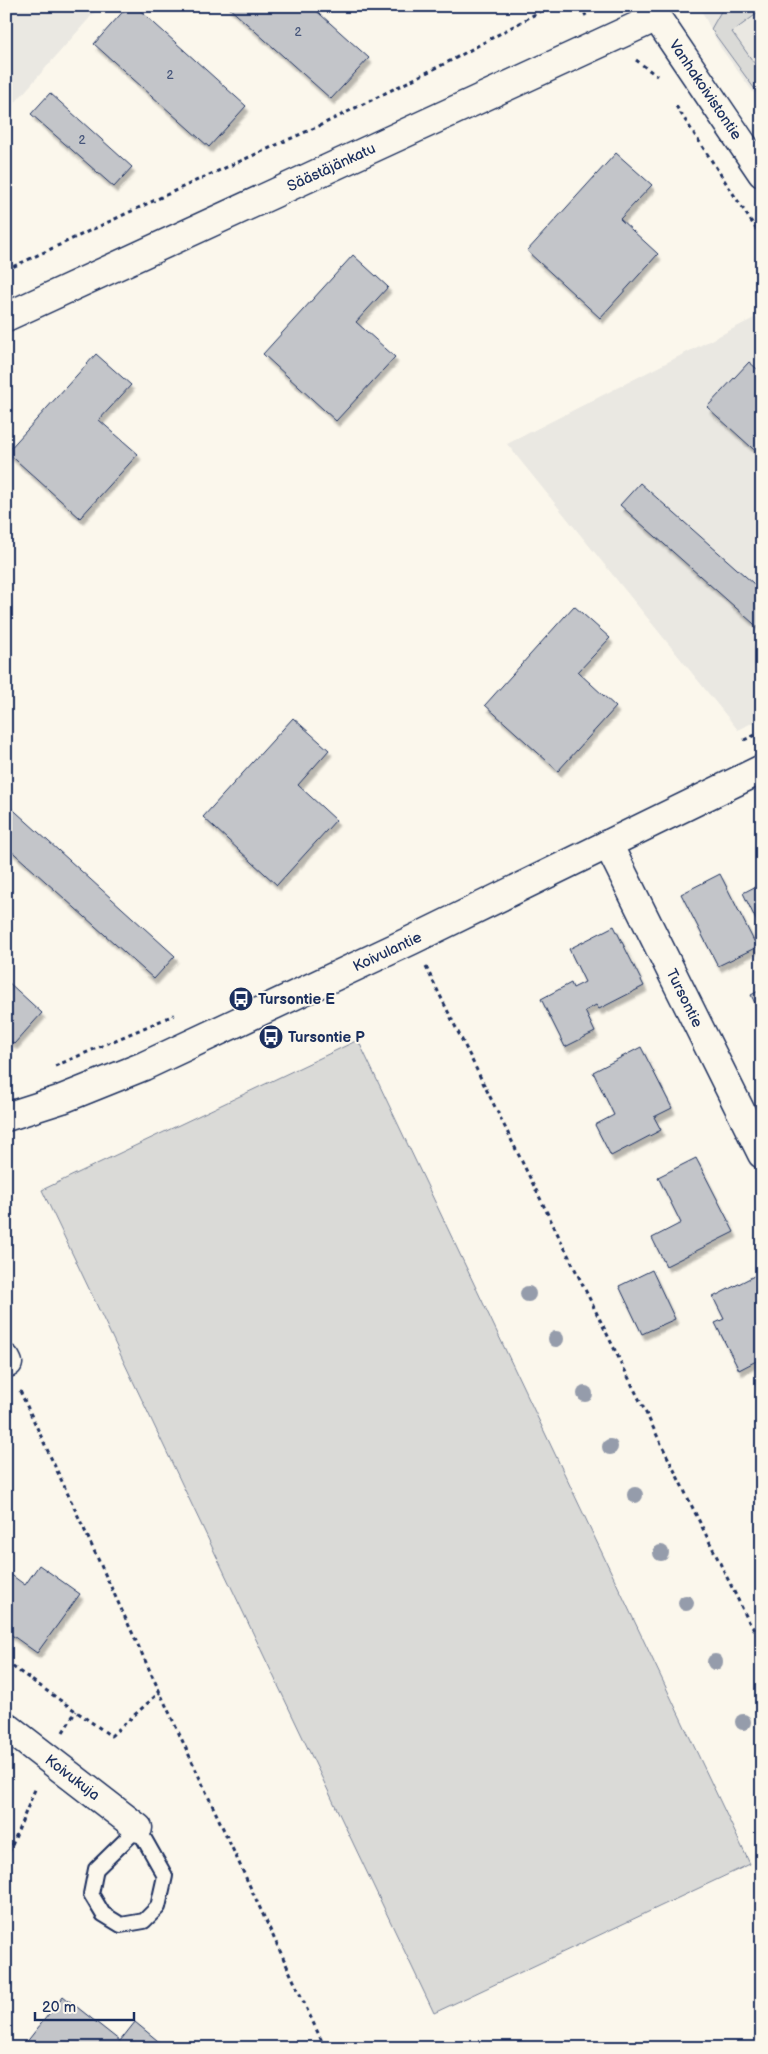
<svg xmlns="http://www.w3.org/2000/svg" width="768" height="2054" font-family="'Balsamiq Sans',sans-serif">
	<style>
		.built { fill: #eae8e2 }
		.green { fill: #dadad7; stroke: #7a849a }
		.building { fill: #c3c5c9; stroke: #1b2f5e; filter: url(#shadow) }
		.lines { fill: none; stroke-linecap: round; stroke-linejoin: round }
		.lane-casing { stroke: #1b2f5e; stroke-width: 18 }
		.street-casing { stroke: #1b2f5e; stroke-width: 31 }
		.secondary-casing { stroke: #1b2f5e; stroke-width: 31 }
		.path { stroke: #1b2f5e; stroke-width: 3; stroke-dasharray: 4 4; stroke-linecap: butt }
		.lane { stroke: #fbf7ec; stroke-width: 14 }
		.street { stroke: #fbf7ec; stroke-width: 28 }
		.secondary { stroke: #fbf7ec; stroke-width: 28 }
		.tree { fill: #959cab }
		.labels { text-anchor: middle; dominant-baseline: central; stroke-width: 4; stroke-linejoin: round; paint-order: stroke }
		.number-label { font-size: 12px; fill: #455479 }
		.street-label { font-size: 15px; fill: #1b2f5e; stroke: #fbf7ec }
		.poi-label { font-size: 15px; font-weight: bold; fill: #1b2f5e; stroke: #fbf7ec; text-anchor: start }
	</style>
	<defs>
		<filter id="shadow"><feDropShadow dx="3" dy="5.5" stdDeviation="1" flood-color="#0004"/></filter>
	</defs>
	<rect width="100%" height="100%" fill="#fbf7ec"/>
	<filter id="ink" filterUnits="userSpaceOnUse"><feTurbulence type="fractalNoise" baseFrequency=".02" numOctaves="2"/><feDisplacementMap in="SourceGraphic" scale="10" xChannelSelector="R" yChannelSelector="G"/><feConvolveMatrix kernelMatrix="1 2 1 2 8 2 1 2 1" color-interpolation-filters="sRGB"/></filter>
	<g filter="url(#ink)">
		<g class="built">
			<polygon points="6,6 100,6 6,113"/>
			<polygon points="699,6 762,6 762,104 720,47"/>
			<polygon points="762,314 762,718 738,730 507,444"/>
		</g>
		<g class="green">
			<polygon points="724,6 762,6 762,10 732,32 762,74 762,99 711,29"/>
			<polygon points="358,1040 750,1864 434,2013 42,1190"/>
		</g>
		<g class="building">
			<polygon points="128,6 135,6 246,106 209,147 94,44"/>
			<polygon points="227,6 311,6 369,58 331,99"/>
			<polygon points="50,93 132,167 114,187 31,114"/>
			<polygon points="616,153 652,185 620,219 658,254 600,318 527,251"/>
			<polygon points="353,255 388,287 356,322 395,357 336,421 263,354"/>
			<polygon points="96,354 131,385 99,420 138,454 80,518 7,452"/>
			<polygon points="749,362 762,373 762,457 707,407"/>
			<polygon points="640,483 762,591 762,631 620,505"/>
			<polygon points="574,606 610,638 578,672 616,707 558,771 485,705"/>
			<polygon points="293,718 329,750 298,785 336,820 277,885 203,817"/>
			<polygon points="6,803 175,956 154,979 6,846"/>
			<polygon points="720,874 757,947 718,966 681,894"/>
			<polygon points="762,883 762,922 758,924 743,893"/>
			<polygon points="614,926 644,986 599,1009 596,1005 585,1011 595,1032 565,1047 541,999 571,983 573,988 585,982 569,949"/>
			<polygon points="6,980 42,1013 14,1044 6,1037"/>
			<polygon points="762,989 762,1017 751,995"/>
			<polygon points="641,1047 672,1108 654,1117 661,1130 611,1156 595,1125 614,1115 593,1072"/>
			<polygon points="696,1158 734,1232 666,1266 652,1238 681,1223 658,1177"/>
			<polygon points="652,1270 675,1319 642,1334 619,1286"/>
			<polygon points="756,1275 762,1286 762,1358 739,1370 715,1323 724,1319 713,1297"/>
			<polygon points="39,1565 80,1594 37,1653 6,1631 6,1571 25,1585"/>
			<polygon points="63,1996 120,2041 135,2022 163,2045 161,2048 22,2048"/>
		</g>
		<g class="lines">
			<defs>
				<polygon id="lane" points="138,1828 165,1876 158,1907 144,1921 121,1925 103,1914 91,1894 96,1869"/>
				<g id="street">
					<path id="s1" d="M6 317 655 18"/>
					<path id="s2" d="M608 844 762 1154"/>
					<path id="s3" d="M6 1117 62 1099 144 1066 412 940 762 769"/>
					<polyline points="6,1359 8,1363"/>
					<path id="s4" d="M6 1726 138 1828"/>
				</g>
				<g id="secondary">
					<path id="s5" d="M649 6 762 173"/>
				</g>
			</defs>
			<use href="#lane" class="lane-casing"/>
			<use href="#street" class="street-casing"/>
			<use href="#secondary" class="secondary-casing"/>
			<g class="path">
				<polyline points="581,6 586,16"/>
				<polyline points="636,60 657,76"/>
				<polyline points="676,106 762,238"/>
				<polyline points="6,270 200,179 319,126 452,60 550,6"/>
				<polyline points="744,740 762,732"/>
				<polyline points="426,967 749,1622 762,1640"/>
				<polyline points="55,1066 174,1015"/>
				<polyline points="20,1391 325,2048"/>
				<polyline points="6,1662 111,1736 160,1692"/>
				<polyline points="63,1732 76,1711"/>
				<polyline points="6,1860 36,1787"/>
			</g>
			<use href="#lane" class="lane"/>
			<use href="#street" class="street"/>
			<use href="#secondary" class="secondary"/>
		</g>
		<g class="tree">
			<circle cx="528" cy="1294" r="8"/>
			<circle cx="556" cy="1339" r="8"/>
			<circle cx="585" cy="1394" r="8"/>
			<circle cx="610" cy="1447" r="8"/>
			<circle cx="635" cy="1495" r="8"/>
			<circle cx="661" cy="1553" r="8"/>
			<circle cx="686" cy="1603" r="8"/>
			<circle cx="715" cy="1662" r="8"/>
			<circle cx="743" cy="1722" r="8"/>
		</g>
	</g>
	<defs>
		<symbol id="bus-disc" viewBox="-11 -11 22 22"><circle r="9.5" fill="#1b2f5e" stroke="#fbf7ec"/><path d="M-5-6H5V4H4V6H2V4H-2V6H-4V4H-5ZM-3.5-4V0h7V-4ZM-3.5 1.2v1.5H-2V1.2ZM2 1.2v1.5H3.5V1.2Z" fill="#fff"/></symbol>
	</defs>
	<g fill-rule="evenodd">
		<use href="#bus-disc" x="227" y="985" width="28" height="28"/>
		<use href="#bus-disc" x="257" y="1023" width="28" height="28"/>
	</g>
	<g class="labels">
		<g class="number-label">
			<text x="298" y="32">2</text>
			<text x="170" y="75">2</text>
			<text x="82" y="140">2</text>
		</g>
		<g class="street-label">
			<text stroke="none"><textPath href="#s5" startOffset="101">Vanhakoivistontie</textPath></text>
			<text stroke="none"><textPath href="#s1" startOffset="358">Säästäjänkatu</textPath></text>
			<text stroke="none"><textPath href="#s3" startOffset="416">Koivulantie</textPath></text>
			<text stroke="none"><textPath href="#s2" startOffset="172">Tursontie</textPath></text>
			<text stroke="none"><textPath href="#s4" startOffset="84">Koivukuja</textPath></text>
		</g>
		<g class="poi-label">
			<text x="258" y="999">Tursontie E</text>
			<text x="288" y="1037">Tursontie P</text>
		</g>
	</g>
	<rect width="768" height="2054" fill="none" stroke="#fbf7ec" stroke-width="25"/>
	<rect x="12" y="12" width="743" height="2029" fill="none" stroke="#1b2f5e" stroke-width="2" filter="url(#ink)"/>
	<path d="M35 2012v8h99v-8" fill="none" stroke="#1b2f5e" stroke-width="2.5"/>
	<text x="42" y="2012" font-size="15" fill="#1b2f5e" stroke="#fbf7ec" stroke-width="4" paint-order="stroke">20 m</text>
</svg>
